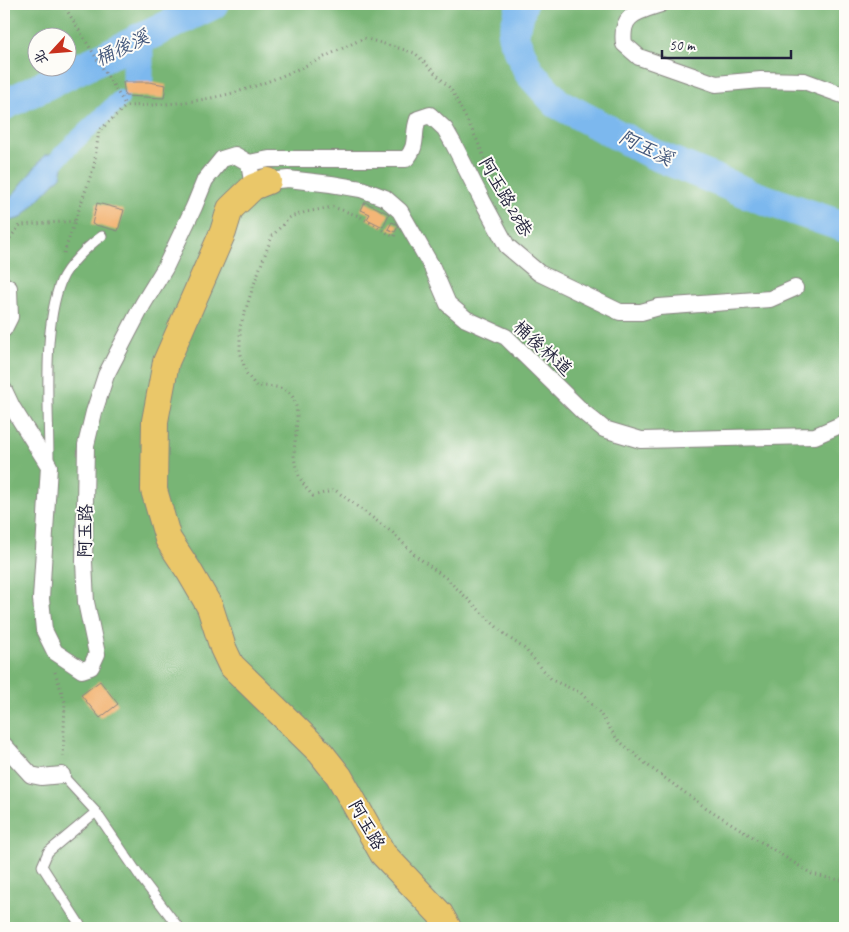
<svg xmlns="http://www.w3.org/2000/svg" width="849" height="932" font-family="Caveat,'LXGW WenKai TC',sans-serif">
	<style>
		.forest { fill: #78b574; stroke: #4d6c58; fill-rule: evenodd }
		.water { fill: #7cb8ee; stroke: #4f6d94 }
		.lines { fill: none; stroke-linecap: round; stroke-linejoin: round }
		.canal { stroke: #7cb8ee; stroke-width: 18 }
		.river { stroke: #7cb8ee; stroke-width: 31 }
		.building { fill: #f3b677 }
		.lane-casing { stroke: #888481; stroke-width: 11 }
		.street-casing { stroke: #888481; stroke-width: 18 }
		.primary-casing { stroke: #888481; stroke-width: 28 }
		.path { stroke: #888481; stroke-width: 3; stroke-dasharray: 1 4; stroke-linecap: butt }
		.lane { stroke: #fff; stroke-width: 9 }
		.street { stroke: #fff; stroke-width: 16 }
		.primary { stroke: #eac769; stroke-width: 26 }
		.labels { text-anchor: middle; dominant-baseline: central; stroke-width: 4; stroke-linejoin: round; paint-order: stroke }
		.street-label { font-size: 18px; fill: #22223b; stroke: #fdfcf7 }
		.water-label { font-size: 19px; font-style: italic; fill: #42567a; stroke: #fdfcf7 }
	</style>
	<rect width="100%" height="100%" fill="#fdfcf7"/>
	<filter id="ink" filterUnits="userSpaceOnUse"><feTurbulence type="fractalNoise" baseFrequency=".02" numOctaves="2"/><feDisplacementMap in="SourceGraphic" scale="10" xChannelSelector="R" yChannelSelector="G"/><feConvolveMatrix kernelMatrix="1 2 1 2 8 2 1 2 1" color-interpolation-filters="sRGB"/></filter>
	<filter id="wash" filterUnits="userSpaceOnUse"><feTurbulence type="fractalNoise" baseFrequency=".0096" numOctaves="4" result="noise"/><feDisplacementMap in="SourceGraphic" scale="20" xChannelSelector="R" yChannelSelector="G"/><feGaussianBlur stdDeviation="1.12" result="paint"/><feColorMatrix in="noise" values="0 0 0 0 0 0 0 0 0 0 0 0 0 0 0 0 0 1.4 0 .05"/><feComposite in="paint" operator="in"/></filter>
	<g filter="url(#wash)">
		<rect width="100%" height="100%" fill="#eee5c7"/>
		<path class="forest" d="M4 4H845V928H4ZM38 38H68V68H38Z"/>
		<polygon class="water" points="59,152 65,158 61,176 21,218 10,221 4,215 4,206 45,155"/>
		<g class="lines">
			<polyline class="canal" points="46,173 65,151 120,99"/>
			<g class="river">
				<polyline points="522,4 513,36 529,72 557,103 653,154 757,197 845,227"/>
				<polyline points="138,39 138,78"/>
				<polyline points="4,105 213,4"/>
			</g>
		</g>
		<g id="blocks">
			<g class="building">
				<polygon points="123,82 149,82 166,85 164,98 125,96"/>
				<polygon points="365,202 389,214 383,227 367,219 370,214 361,210"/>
				<polygon points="97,203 124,210 118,231 92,224"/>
				<polygon points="392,222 399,225 395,232 388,229"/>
				<polygon points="100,681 118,704 100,718 81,695"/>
			</g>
		</g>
	</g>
	<g filter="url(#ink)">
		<use href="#blocks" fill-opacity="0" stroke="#888481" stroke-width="1"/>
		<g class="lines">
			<defs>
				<g id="lane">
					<path d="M49 461C49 408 42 330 61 281 67 266 89 245 102 236"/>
					<polyline points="62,775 96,812 141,878 179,928"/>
					<polyline points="82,928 42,866 48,852 96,812"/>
				</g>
				<g id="street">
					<path d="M661 4C637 12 620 14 624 44L639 57 716 84 761 80 804 81 845 96"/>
					<path d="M249 163 269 159H406C419 145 412 135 418 119L430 115 445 129 453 143 482 200 507 246 539 273 620 312H641L659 307 770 299 795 288"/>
					<polyline points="268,181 288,179 331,184 361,189 385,198 400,211 432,267 448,304 466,319 506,337 583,412 604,429 641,440 815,436 845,423"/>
					<polyline points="4,285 9,288 10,317 4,329"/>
					<polyline points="4,390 12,407 49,466 41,599 44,630 55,652 82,670 91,667 97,654 86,602 84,562 86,445 94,412 106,375 143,304 165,268 194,207 205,180 222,159 235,155 249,163 253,187"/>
					<polyline points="4,745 31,775 41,777 62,775"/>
				</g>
				<polyline id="primary" points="268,181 253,187 230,209 223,232 166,362 155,421 154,490 168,539 189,571 210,607 223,648 231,665 320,752 339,776 383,854 440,914 448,928"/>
			</defs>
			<use href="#lane" class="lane-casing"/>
			<use href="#street" class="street-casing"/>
			<use href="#primary" class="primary-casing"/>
			<g class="path">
				<polyline points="63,4 126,106"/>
				<path d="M395 235 394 237 359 216 333 207 306 212 290 217 272 236 254 284 240 327V351L246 373 256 386C265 386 280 386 287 391 304 402 294 437 294 454 295 472 302 484 313 496L335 490 393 533 416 556 446 578 505 635 525 649 552 680 581 693 599 712 617 739 651 768 702 805 812 874 832 879 845 880"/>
				<polyline points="4,246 20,225 75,221"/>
				<path d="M64 253 94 166 99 131 126 106C164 105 203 102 240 91 283 78 324 57 364 38L415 53 451 89 477 140 498 191"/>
				<polyline points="55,672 65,702 63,760"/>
			</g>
			<use href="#lane" class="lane"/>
			<use href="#street" class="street"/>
			<use href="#primary" class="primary"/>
		</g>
	</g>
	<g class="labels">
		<g class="street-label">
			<text transform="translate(506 197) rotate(60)">阿玉路28巷</text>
			<text transform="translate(543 348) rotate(42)">桶後林道</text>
			<text transform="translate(85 531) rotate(-89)">阿玉路</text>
			<text transform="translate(367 825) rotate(60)">阿玉路</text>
		</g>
		<g class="water-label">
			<text transform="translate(122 48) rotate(-26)">桶後溪</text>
			<text transform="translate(646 148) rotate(26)">阿玉溪</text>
		</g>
	</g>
	<rect width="849" height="932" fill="none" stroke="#fdfcf7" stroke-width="20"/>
	<g transform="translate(52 52) rotate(244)"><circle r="24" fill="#fdfcf7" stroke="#a5a5ac"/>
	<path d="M0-4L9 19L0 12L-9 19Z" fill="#c8321e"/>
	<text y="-8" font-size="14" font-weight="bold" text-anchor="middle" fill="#22223b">北</text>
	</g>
	<path d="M662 50v8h129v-8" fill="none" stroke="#22223b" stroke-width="2.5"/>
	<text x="669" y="50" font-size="15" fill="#22223b" stroke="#fdfcf7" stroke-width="4" paint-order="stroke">50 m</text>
</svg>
